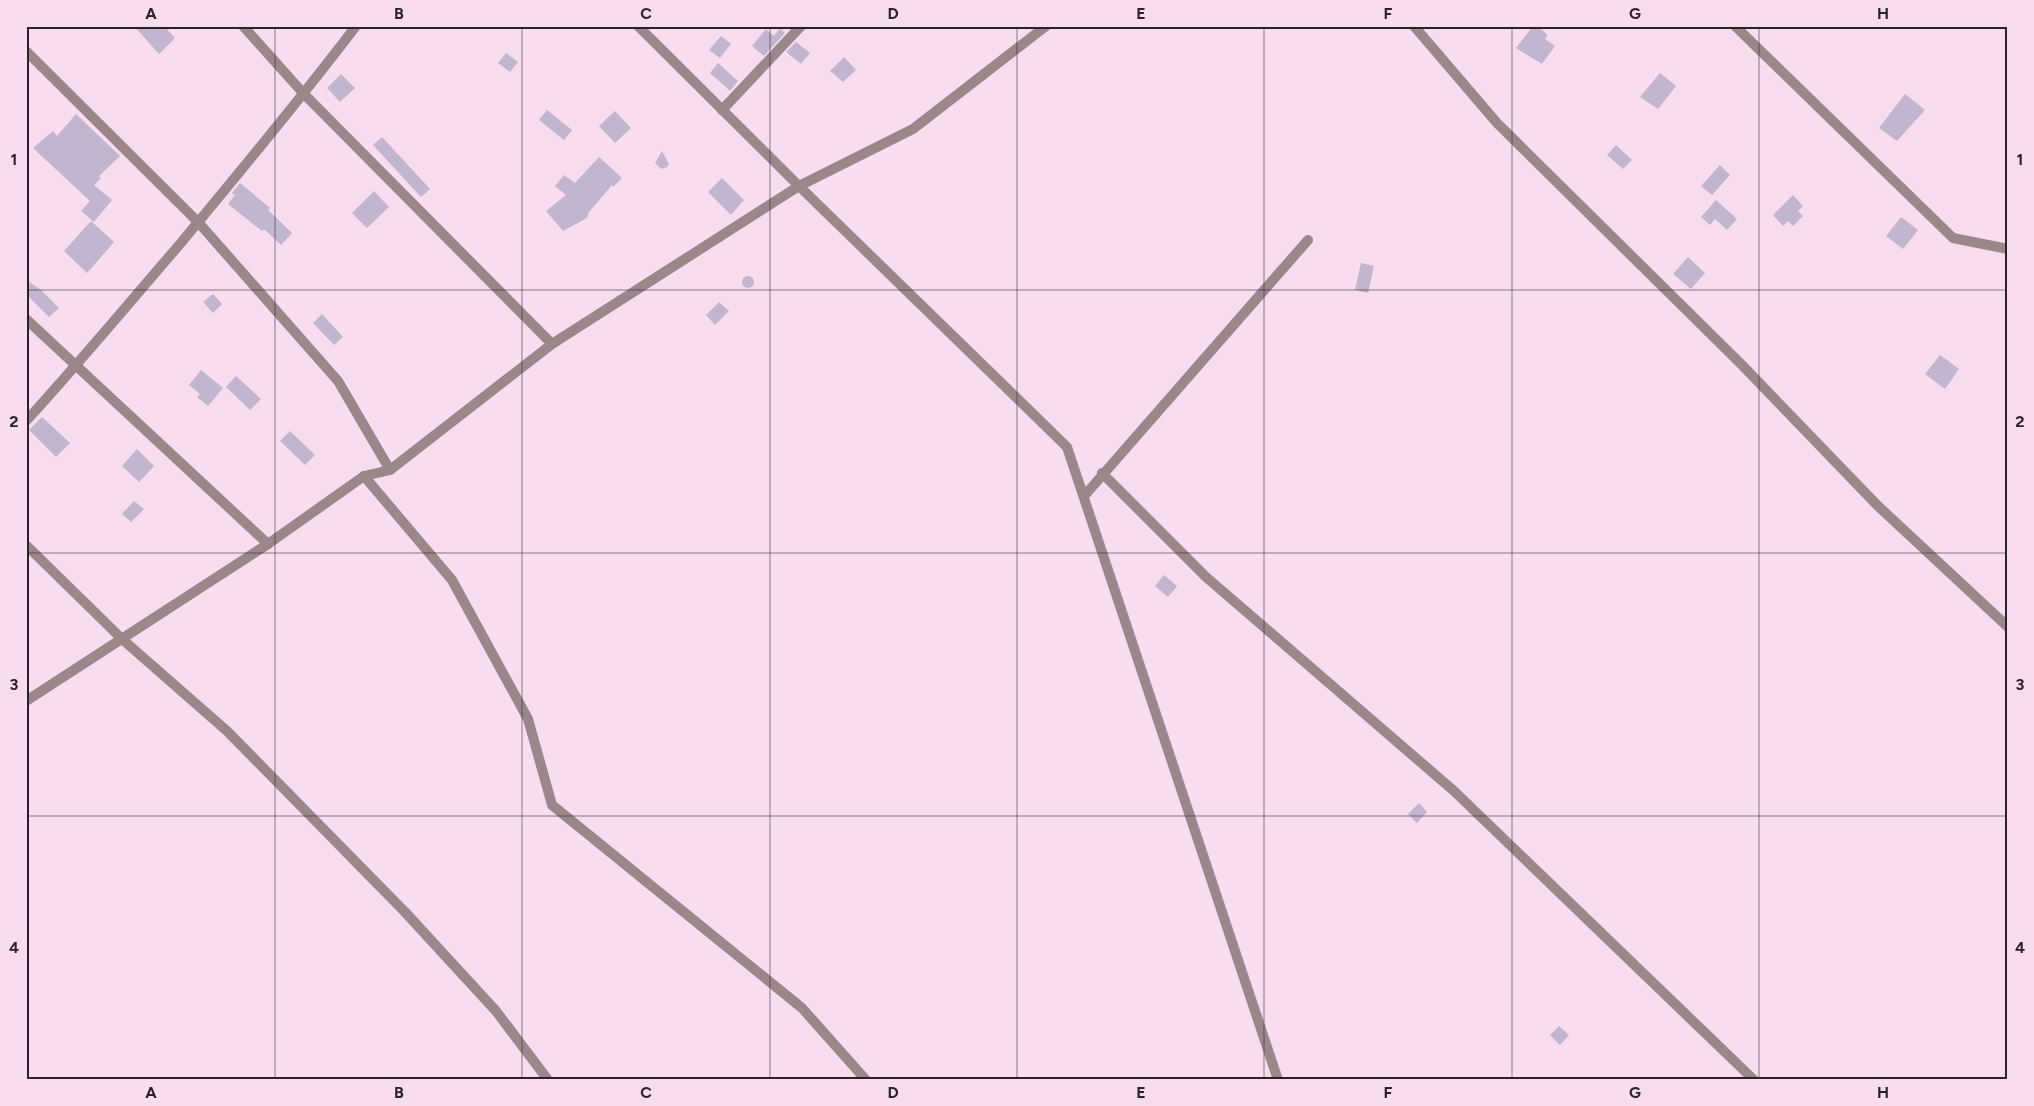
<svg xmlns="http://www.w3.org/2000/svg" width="2034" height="1106" font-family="Figtree,sans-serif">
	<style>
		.building { fill: #c2b5ce }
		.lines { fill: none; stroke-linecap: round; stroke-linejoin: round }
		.minor { stroke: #99878a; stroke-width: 10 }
		.grid { fill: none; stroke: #2b2228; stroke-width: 1; stroke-opacity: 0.55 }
		.neatline { fill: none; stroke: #2b2228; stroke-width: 2 }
		.grid-label { font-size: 16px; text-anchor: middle; font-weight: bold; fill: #2b2228 }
	</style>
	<rect width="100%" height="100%" fill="#f7ddef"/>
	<g class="building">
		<polygon points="134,26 164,26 175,38 159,54"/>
		<polygon points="1533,26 1537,26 1548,35 1545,39 1555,46 1542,64 1516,48"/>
		<polygon points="780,28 785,33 764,56 752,46 766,29 774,36"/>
		<polygon points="721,36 731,44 720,58 709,50"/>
		<polygon points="796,42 810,53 801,64 786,52"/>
		<polygon points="506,53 518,62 510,72 498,63"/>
		<polygon points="844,57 856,70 843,82 830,71"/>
		<polygon points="718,63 738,81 730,91 710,73"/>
		<polygon points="1660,73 1676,86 1658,109 1640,97"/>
		<polygon points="341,74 355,88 340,102 327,88"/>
		<polygon points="1905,94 1925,110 1897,141 1879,128"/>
		<polygon points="547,110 572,130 564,140 539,120"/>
		<polygon points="615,111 631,128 615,143 599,126"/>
		<polygon points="76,114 120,156 99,176 101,178 94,185 112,200 94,222 81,211 90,201 33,148 53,131 57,136"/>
		<polygon points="382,137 430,189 421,197 373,145"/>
		<polygon points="1616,145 1632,160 1623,169 1607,155"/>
		<polygon points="662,151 669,164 667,167 661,169 655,163"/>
		<polygon points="599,157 622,178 613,187 612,185 589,212 587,218 563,231 546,211 566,195 555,186 564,175 575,183"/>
		<polygon points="1720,165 1730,175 1712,195 1701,186"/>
		<polygon points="722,178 744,200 731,215 708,192"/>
		<polygon points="240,183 270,208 268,210 292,233 281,245 264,229 262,231 228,204 235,195 232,193"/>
		<polygon points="374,191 389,207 367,228 352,213"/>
		<polygon points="1793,195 1803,206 1798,211 1803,216 1793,226 1788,221 1783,226 1773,215"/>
		<polygon points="1716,200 1737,219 1727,230 1715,219 1710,225 1701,217"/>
		<polygon points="1901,217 1918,230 1903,249 1886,236"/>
		<polygon points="91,221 114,242 87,273 64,251"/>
		<polygon points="1688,257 1705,273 1691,289 1673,274"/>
		<polygon points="1361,263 1374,266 1368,293 1355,290"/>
		<circle cx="748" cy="282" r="6"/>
		<polygon points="26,280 41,290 59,308 49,317 26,294"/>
		<polygon points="213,294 222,304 213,313 203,302"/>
		<polygon points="719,302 729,311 715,325 706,315"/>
		<polygon points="322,314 343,337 334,345 313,323"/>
		<polygon points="1940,355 1959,369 1945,389 1925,374"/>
		<polygon points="201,370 223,388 208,406 197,397 200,394 189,385"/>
		<polygon points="236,376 261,399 250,410 226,387"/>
		<polygon points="42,417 70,443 56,457 29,430"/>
		<polygon points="290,431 315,455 305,465 280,441"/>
		<polygon points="137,449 154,466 139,482 122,466"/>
		<polygon points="134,501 144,509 131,522 122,514"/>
		<polygon points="1164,575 1177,586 1168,597 1155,586"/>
		<polygon points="1419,803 1427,812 1417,823 1408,814"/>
		<polygon points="1559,1026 1569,1035 1560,1045 1550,1035"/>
	</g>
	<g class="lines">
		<g class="minor">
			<polyline points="243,26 304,94 552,344"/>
			<polyline points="638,26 799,186 1067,447 1278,1080"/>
			<polyline points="1414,26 1497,123 1742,365 1877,505 2008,627"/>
			<polyline points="1735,26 1953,238 2008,249"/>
			<polyline points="26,51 198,222 338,381 390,470"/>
			<polyline points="722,110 801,26"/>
			<polyline points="26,319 268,544"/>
			<path d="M26 421C79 363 129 303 180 244 240 172 299 101 356 26"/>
			<polyline points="1102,473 1206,577 1454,791 1754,1080"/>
			<polyline points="364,476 452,580 528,719 552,805 802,1008 866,1080"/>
			<polyline points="1085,495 1308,240"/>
			<polyline points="26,545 122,639 227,731 405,912 496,1011 548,1080"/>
			<polyline points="26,701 268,544 364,476 390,470 552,344 799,186 913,129 1046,26"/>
		</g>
	</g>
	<path class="grid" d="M275 26V1080M522 26V1080M770 26V1080M1017 26V1080M1264 26V1080M1512 26V1080M1759 26V1080M26 290H2008M26 553H2008M26 816H2008"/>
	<rect width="2034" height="1106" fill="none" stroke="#f7ddef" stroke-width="55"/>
	<rect x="28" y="28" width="1978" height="1050" class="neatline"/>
	<g class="grid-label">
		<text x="151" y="19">A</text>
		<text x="399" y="19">B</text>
		<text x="646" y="19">C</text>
		<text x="893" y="19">D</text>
		<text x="1141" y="19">E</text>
		<text x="1388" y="19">F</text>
		<text x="1635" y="19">G</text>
		<text x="1883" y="19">H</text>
		<text x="14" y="165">1</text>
		<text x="2020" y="165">1</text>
		<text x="14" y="427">2</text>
		<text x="2020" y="427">2</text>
		<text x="14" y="690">3</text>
		<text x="2020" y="690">3</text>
		<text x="14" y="953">4</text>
		<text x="2020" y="953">4</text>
		<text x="151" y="1098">A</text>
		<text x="399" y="1098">B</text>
		<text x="646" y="1098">C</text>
		<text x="893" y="1098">D</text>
		<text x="1141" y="1098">E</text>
		<text x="1388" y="1098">F</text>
		<text x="1635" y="1098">G</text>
		<text x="1883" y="1098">H</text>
	</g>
</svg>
